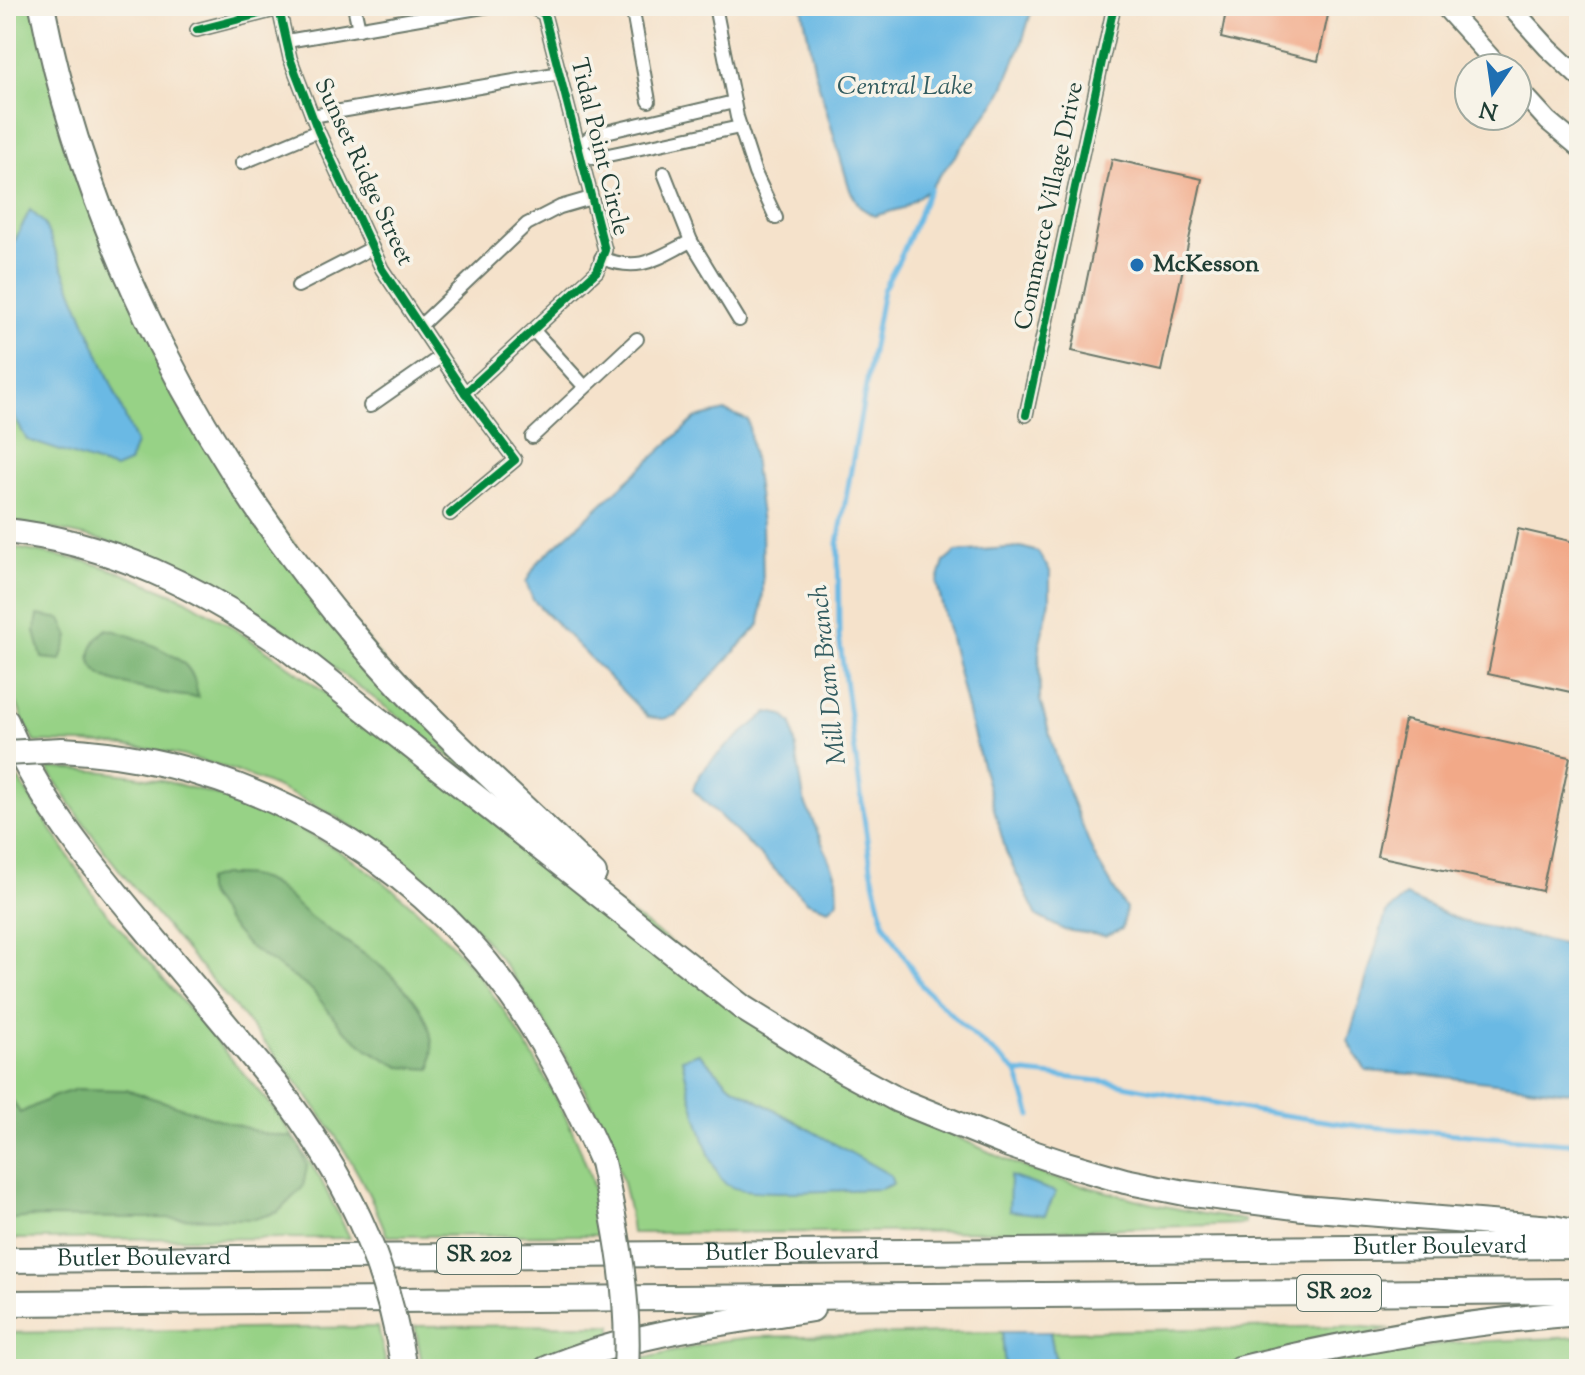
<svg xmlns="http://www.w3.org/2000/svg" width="1585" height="1375" font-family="'Sorts Mill Goudy',serif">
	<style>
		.green { fill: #97d286; stroke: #5b885d; stroke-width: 2; fill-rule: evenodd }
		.forest { fill: #79b473; stroke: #4c7854; stroke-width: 2 }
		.water { fill: #6ab9e4; stroke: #447b8c; stroke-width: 2 }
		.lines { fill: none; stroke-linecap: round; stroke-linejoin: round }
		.stream { stroke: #6ab9e4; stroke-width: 5 }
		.building { fill: #f2a988 }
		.street-casing { stroke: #6a7769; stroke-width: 16 }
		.secondary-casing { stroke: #6a7769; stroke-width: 22 }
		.highway-casing { stroke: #6a7769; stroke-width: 28 }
		.street { stroke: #fff; stroke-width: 12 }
		.secondary { stroke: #fff; stroke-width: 18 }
		.highway { stroke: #fff; stroke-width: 24 }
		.highway-bridge-casing { stroke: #6a7769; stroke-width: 28; stroke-linecap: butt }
		.highway-bridge { stroke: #fff; stroke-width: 24 }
		.cycleway-casing { stroke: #f7f3e8; stroke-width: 13 }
		.cycleway { stroke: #00873e; stroke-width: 8 }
		.poi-dot { fill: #1f6fb2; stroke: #f7f3e8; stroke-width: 3 }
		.labels { text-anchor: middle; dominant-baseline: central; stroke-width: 7; stroke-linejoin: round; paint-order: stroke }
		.shield { fill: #f7f3e8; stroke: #60746a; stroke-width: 2 }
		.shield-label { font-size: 22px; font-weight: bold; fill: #1f3d34 }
		.street-label { font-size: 24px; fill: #1f3d34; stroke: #f7f3e8 }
		.poi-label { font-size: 24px; font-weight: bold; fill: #1f3d34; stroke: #f7f3e8; text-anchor: start }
		.water-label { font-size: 26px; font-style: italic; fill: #325c60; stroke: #f7f3e8 }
	</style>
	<rect width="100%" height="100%" fill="#f7f3e8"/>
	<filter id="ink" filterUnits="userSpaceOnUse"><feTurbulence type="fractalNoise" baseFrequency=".0125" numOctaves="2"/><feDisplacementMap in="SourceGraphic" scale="16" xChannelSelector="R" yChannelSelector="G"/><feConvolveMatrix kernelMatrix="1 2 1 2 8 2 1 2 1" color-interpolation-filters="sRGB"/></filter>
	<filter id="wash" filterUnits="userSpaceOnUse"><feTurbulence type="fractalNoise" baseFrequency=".006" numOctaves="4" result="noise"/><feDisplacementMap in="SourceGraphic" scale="32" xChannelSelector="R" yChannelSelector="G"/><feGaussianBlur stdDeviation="1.8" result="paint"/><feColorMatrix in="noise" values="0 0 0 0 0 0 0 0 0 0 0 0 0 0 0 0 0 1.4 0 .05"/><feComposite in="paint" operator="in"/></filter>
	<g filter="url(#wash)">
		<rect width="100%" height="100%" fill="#f5e2cb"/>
		<g class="green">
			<path d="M10 6H35L185 401 468 771C425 737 382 704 338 671 291 635 245 599 192 573 134 544 70 532 6 520V49ZM30 211 44 223 88 332 12 413 10 315 13 244Z"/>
			<path d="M6 546 89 562 119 572 185 599 226 623 282 661 433 773 920 1120 1013 1163 1050 1177 1154 1204 1209 1215 1244 1220 1245 1224 1036 1231 632 1233C625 1161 595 1105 558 1044 525 990 486 934 439 891 360 821 260 769 155 750 116 743 75 743 35 742L23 720 6 673ZM699 1053 730 1085 804 1126 893 1184 880 1189 752 1191 728 1185 682 1060Z"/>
			<path d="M47 768C263 773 434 878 539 1067 570 1121 595 1173 604 1235L387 1236C355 1150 298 1082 240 1013 173 934 101 856 47 768Z"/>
			<polygon points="6,769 12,769 100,905 279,1115 320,1178 350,1238 6,1239"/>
			<polygon points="612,1325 612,1339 521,1369 423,1369 415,1326"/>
			<polygon points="1349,1326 1391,1329 1227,1369 1057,1369 1050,1332"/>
			<polygon points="378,1327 387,1369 6,1369 6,1333"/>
			<polygon points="1002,1332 1005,1369 641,1369 641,1359 719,1341 755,1337"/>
			<polygon points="1579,1337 1579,1368 1299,1369 1448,1343"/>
		</g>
		<g class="forest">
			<polygon points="38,615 61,619 69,636 61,660 42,658 35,632"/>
			<path d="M107 629C127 633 174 652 187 667 195 676 196 686 198 697 181 697 114 685 101 675 82 660 92 641 107 629Z"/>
			<path d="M222 875C237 875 250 874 264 880 282 887 297 907 313 919 350 946 402 973 424 1015 433 1033 434 1051 431 1069L400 1067 369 1050 343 1029 312 990 247 945 226 921 206 891V880Z"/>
			<polygon points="6,1089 20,1113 55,1096 77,1089 127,1090 265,1134 291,1137 299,1144 307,1166 303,1187 278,1212 254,1219 33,1217 6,1220"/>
		</g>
		<g class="water">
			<polygon points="802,6 1033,6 1021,46 999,98 955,156 930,188 903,208 874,216 860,207 850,190 815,72"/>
			<polygon points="30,210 44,223 136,443 129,463 115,469 27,440 12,413 10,315 13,244"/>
			<polygon points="725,411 748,420 762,523 763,591 760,624 676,715 663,719 648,717 533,600 526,582 537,563 696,418"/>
			<polygon points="1021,547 1038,552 1050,571 1050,601 1039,646 1040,700 1060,770 1094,855 1126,909 1122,929 1105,936 1064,930 1037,916 1006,852 972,729 937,584 944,562 956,552"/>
			<path d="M768 712 783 715 792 724 804 800 837 878 838 901 829 909 808 902 693 790C699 763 747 731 768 712Z"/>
			<polygon points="1406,896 1461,921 1579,948 1579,1093 1427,1075 1366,1071 1348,1041 1386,913"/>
			<path d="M699 1053 730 1085 890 1175 893 1184 880 1189C851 1189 748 1198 727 1185 709 1173 687 1083 682 1059Z"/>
			<polygon points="1010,1176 1056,1192 1045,1215 1009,1211"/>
			<polygon points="1002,1332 1050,1332 1057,1369 1005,1369"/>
		</g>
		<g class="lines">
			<g class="stream">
				<polyline points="930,188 901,256 883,290 838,543 839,636 871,868 884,923 922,986 974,1036 1017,1072 1031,1116"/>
				<polyline points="1017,1072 1109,1082 1256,1111 1359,1126 1579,1144"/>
			</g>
		</g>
		<g id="blocks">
			<g class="building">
				<polygon points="1227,6 1330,6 1318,61 1221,38"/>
				<polygon points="1112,159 1202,179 1161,371 1072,351"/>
				<polygon points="1518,529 1579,543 1579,675 1575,693 1488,674"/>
				<polygon points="1405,720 1570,757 1542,891 1377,856"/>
			</g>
		</g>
	</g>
	<g filter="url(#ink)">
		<use href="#blocks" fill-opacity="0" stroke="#6a7769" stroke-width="2"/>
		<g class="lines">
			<defs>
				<g id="street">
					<polyline points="354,6 359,29"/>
					<polyline points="632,6 649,101"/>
					<polyline points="715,6 737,117 755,173 776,218"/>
					<polyline points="197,30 279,9 290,58 318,131 382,269 465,393 515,460 450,514"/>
					<polyline points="287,41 489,6"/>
					<polyline points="312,116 560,73"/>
					<polyline points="578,147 594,158 740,127"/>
					<polyline points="578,147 593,135 734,102"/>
					<polyline points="242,163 318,131"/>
					<polyline points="664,173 691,241 739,320"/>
					<path d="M601 258C641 273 655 259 691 241"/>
					<polyline points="298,286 372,248"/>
					<polyline points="420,326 527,224 560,207 591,198"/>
					<polyline points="534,331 584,386"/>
					<polyline points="465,393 597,271 605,250 544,14 529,6"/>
					<polyline points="370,406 440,357"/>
					<polyline points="1026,415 1114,6"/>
					<polyline points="532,437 637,339"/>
				</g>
				<g id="secondary">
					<polyline points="1444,6 1500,68"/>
					<polyline points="1510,6 1548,48 1579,77"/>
					<polyline points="1517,87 1548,121 1579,147"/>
				</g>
				<g id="highway">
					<path d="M42 6C88 240 206 464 362 644 432 726 516 799 594 874"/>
					<path d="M6 531C110 542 201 588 286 647L743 1008 846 1072 898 1100 1009 1145 1066 1164 1125 1181 1185 1193 1303 1208 1553 1228 1579 1233"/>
					<path d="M6 721C38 802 94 867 150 934 192 984 234 1034 276 1085"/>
					<path d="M62 750C226 758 381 836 486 962 535 1022 571 1092 602 1162"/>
					<path id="s1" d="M6 1260 1579 1246"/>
					<polyline points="6,1303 1579,1291"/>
					<path d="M546 1369C630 1333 723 1323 812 1309"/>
					<path d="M1239 1369C1351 1341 1464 1322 1579 1313"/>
				</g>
			</defs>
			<use href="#street" class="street-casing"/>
			<use href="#secondary" class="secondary-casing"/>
			<use href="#highway" class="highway-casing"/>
			<use href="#street" class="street"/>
			<use href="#secondary" class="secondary"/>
			<use href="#highway" class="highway"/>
			<defs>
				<g id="highway-bridge">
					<polyline points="6,753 62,750"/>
					<path d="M276 1085C345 1175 386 1256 404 1369"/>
					<path d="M602 1162C617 1230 630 1299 626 1369"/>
				</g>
			</defs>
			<use href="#highway-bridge" class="highway-bridge-casing"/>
			<use href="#highway-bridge" class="highway-bridge"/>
			<defs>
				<g id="cycleway">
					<polyline points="197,30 279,9 290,58 318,131 382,269 465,393 515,460 450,514"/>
					<polyline points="465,393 597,271 605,250 544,14 529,6"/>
					<polyline points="1026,415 1114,6"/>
				</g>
			</defs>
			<use href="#cycleway" class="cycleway-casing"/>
			<use href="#cycleway" class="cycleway"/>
		</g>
	</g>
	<circle class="poi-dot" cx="1137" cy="265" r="8"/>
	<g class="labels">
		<g class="shield">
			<rect x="437" y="1238" width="84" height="36" rx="6"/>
			<rect x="1297" y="1275" width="84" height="36" rx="6"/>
		</g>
		<g class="shield-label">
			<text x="479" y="1256">SR 202</text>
			<text x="1339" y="1293">SR 202</text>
		</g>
		<g class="street-label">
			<text transform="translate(599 147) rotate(76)">Tidal Point Circle</text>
			<text transform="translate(363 172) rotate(65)">Sunset Ridge Street</text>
			<text transform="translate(1050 206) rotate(-78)">Commerce Village Drive</text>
			<text stroke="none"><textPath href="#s1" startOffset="1434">Butler Boulevard</textPath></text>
			<text stroke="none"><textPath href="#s1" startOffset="786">Butler Boulevard</textPath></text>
			<text stroke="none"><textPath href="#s1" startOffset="138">Butler Boulevard</textPath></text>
		</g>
		<g class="poi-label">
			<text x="1153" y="265">McKesson</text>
		</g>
		<g class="water-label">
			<text x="905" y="87">Central Lake</text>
			<text transform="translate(829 675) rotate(-96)">Mill Dam Branch</text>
		</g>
	</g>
	<rect width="1585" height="1375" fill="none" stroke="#f7f3e8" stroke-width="32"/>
	<g transform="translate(1493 92) rotate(193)"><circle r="38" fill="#f7f3e8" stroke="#a1aaa0" stroke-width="2"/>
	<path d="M0-6L14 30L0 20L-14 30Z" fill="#1f6fb2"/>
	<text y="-12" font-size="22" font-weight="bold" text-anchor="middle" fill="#1f3d34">N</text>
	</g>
</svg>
